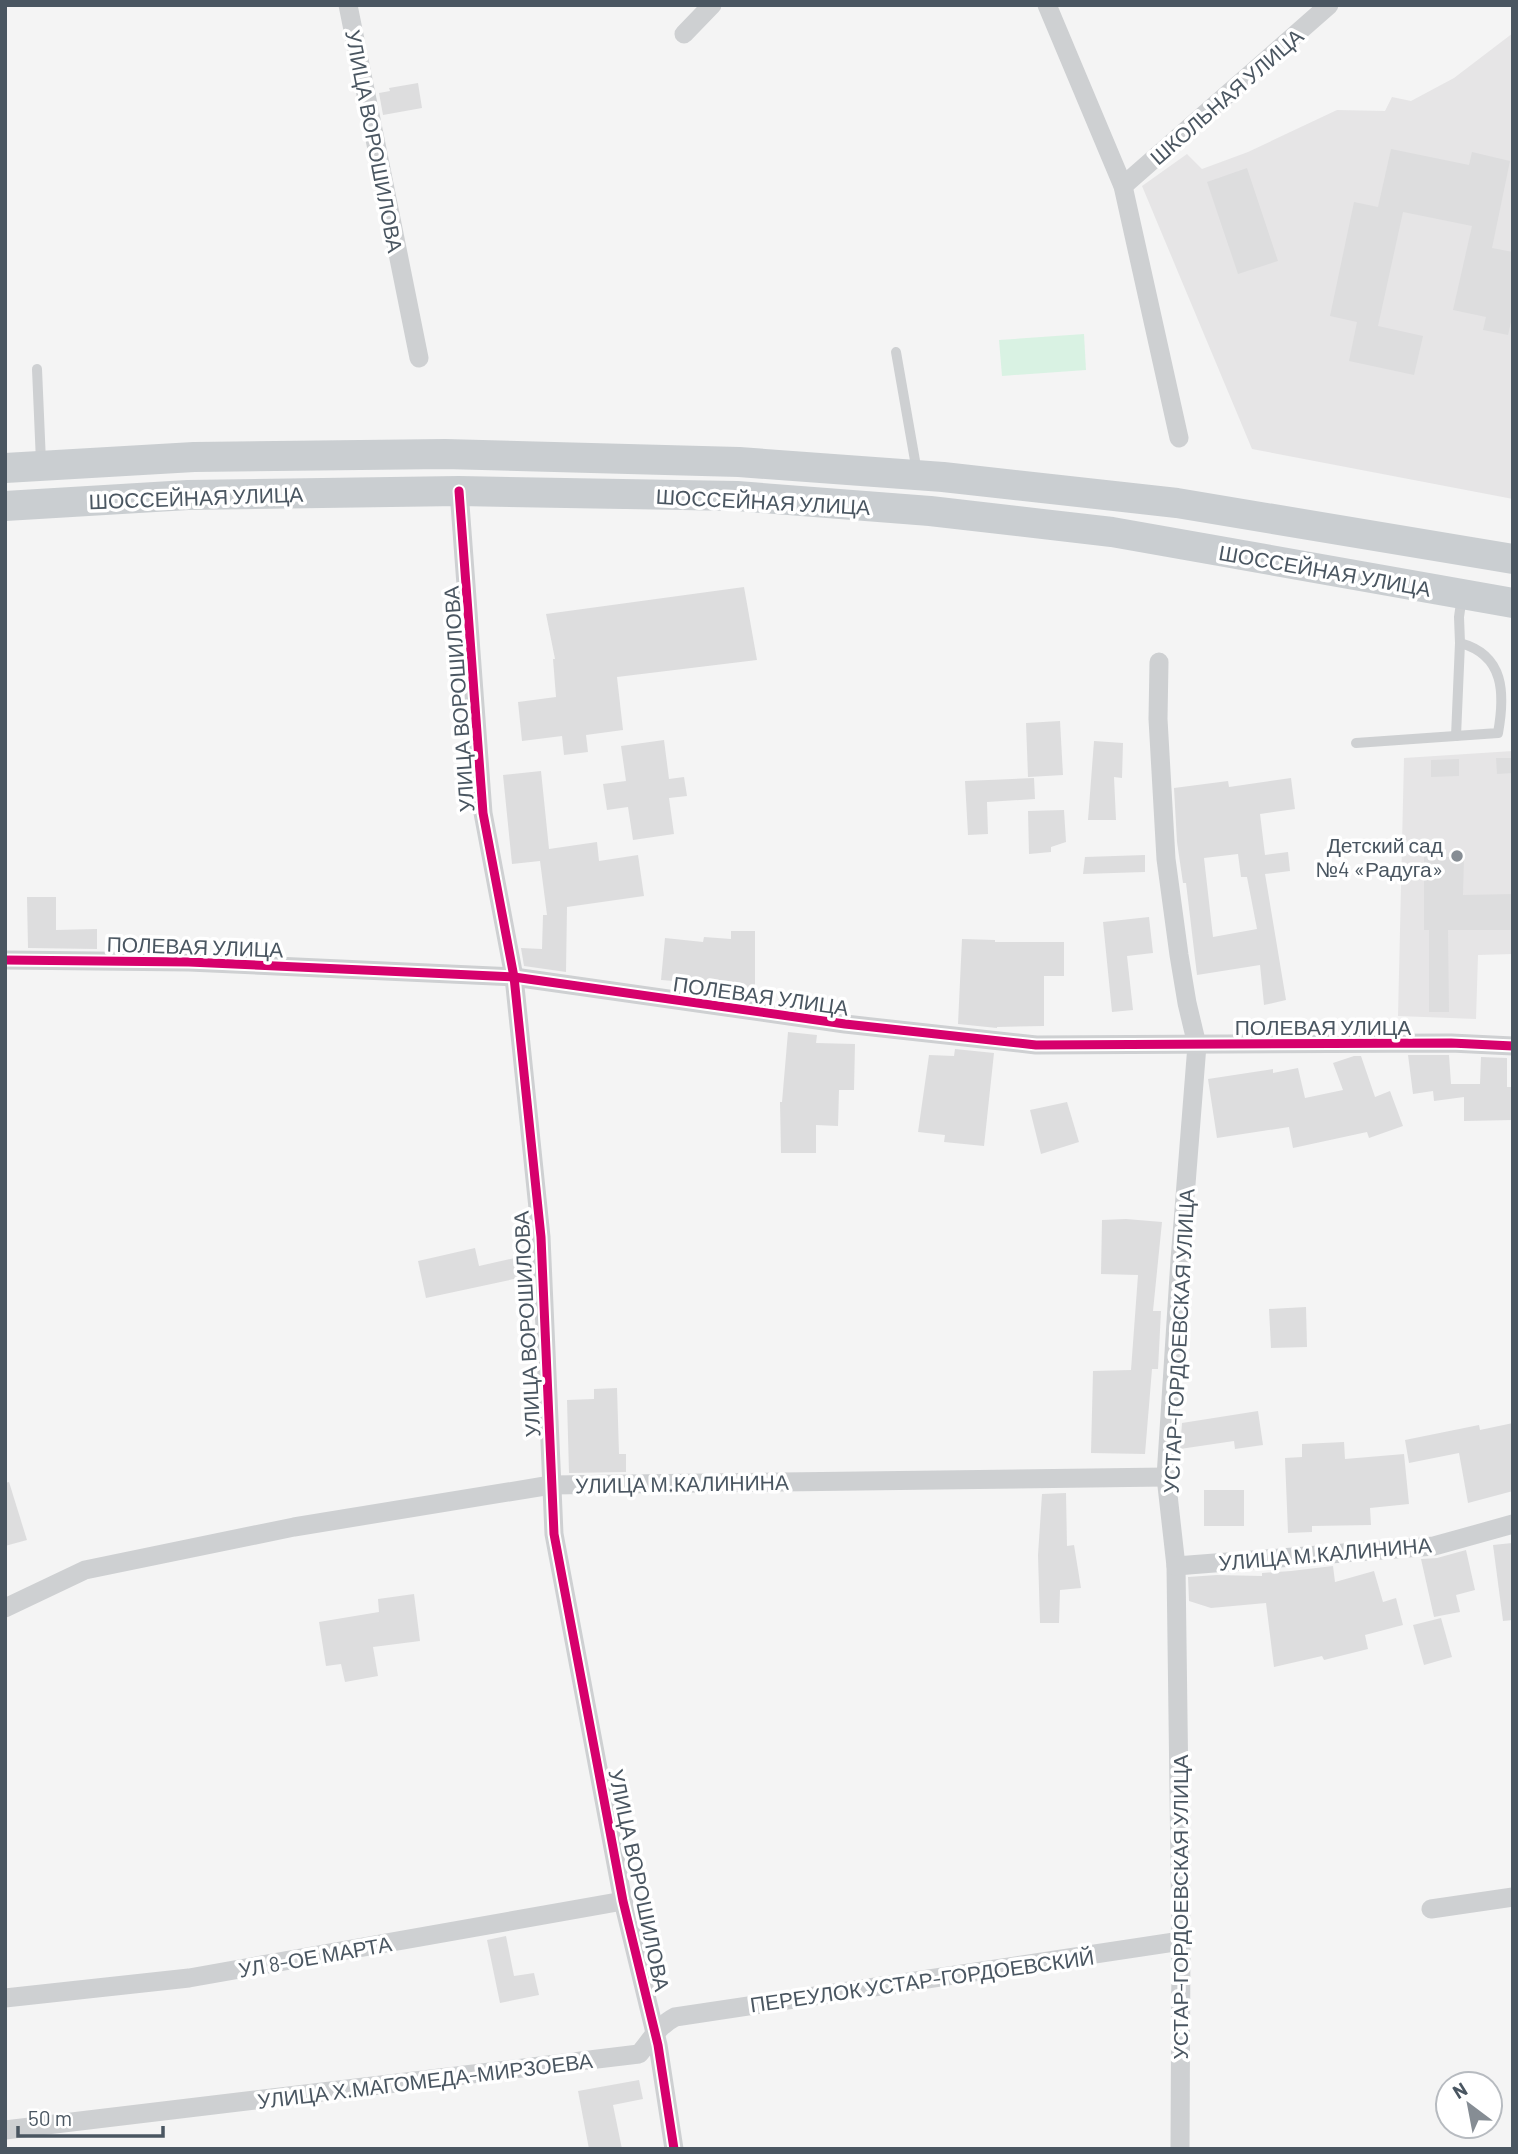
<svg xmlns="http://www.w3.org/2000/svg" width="1518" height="2154" font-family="Barlow,sans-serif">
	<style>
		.education { fill: #e6e5e6 }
		.green { fill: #d9f2e3 }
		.building { fill: #ddddde; fill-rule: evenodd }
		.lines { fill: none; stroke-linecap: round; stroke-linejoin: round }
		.service { stroke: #ced0d2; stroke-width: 10 }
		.minor { stroke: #ced0d2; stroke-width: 19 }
		.primary { stroke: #caced1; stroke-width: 30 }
		.cycleway-casing { stroke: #fff; stroke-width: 13 }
		.cycleway { stroke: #d6006c; stroke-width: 9 }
		.poi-dot { fill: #868d94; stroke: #fff; stroke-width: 2.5 }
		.labels { text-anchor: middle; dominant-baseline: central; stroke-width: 7; stroke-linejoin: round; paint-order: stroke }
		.street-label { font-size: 21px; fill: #4a5661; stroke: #fff }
		.poi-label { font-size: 21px; fill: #4a5661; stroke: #fff; text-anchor: end }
	</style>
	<rect width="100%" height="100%" fill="#f4f4f4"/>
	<g class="education">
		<polygon points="1513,33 1513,499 1252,449 1142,186 1187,154 1202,169 1248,152 1337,110 1385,111 1392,97 1411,101 1454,78"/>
		<polygon points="1513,751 1513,954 1478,955 1476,1019 1398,1016 1404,758"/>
	</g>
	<polygon class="green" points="1084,334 1086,370 1002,376 999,340"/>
	<g class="building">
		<polygon points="418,83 422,108 383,115 379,93 390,91 389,88"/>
		<polygon points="1391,149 1469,165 1472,152 1510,161 1492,248 1513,252 1513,323 1511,322 1508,335 1483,330 1486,317 1453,310 1472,226 1403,212 1378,326 1423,336 1414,375 1349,361 1357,322 1330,316 1354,202 1378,207"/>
		<polygon points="1247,168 1278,261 1238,274 1207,182"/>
		<polygon points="744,587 757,660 617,677 623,730 586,735 588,752 564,755 562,736 522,741 518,702 556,697 553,659 555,659 546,614"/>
		<polygon points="1060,721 1063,775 1028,777 1026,723"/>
		<polygon points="664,740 669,779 684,777 687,796 669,798 674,834 633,840 628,807 607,810 603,784 626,781 621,746"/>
		<polygon points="1094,741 1123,743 1122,778 1114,777 1116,820 1088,820"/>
		<polygon points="1496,758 1513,758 1513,773 1497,774"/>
		<polygon points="1459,759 1459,776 1431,777 1431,760"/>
		<polygon points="541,771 549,849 597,842 599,861 638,855 644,896 567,907 566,972 524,966 521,948 542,949 543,915 547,915 540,861 512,864 503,775"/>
		<polygon points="1034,778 1035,799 987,802 988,834 968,835 965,781"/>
		<path d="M1291 778 1295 809 1260 814 1265 855 1288 852 1290 871 1265 874 1286 1000 1264 1005 1260 965 1197 975 1186 883H1183L1177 842 1174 788 1228 781 1229 787ZM1238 854 1241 877H1247L1257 929 1213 937 1204 858Z"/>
		<polygon points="1064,810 1066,842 1051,847 1051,852 1029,854 1028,811"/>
		<polygon points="1145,855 1145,872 1083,874 1085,857"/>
		<polygon points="1424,857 1464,857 1463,895 1513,894 1513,930 1448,930 1449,1012 1429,1012 1429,930 1424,930"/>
		<polygon points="27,897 56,897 56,930 97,929 97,949 28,948"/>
		<polygon points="1149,917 1153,953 1127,956 1133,1010 1112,1012 1103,922"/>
		<polygon points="731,931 755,931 755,992 701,988 701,983 661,980 665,938 703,942 704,937 731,939"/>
		<polygon points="962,939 995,940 995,942 1064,942 1064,976 1044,976 1044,1026 997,1027 997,1028 958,1024"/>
		<polygon points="788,1032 817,1035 816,1043 855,1044 854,1090 839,1090 838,1126 816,1125 816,1153 781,1153 780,1102 782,1102"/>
		<polygon points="955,1049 994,1053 984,1146 944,1142 945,1135 918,1132 929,1055 954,1056"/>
		<polygon points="1408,1055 1449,1055 1451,1084 1480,1084 1481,1057 1507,1058 1507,1087 1513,1087 1513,1120 1464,1121 1464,1097 1434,1101 1433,1091 1413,1094"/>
		<polygon points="1354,1056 1361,1056 1375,1097 1390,1091 1403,1126 1369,1138 1367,1132 1293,1148 1289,1127 1217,1138 1208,1079 1273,1069 1273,1073 1298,1068 1305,1098 1343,1090 1333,1063"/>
		<polygon points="1067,1102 1079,1142 1041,1154 1030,1110"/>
		<polygon points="1126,1219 1162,1222 1153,1311 1161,1311 1158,1369 1152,1369 1145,1454 1091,1453 1093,1371 1131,1370 1138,1275 1101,1274 1102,1220"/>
		<polygon points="475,1248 479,1266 524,1256 528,1276 426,1298 418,1261"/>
		<polygon points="1306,1307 1307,1347 1271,1348 1269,1309"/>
		<polygon points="617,1388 619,1454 626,1454 626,1472 569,1473 567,1400 594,1399 594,1389"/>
		<polygon points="1258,1411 1263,1445 1235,1449 1234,1441 1180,1449 1182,1423"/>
		<polygon points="1513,1423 1513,1491 1468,1503 1459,1453 1409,1463 1405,1440 1479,1425 1480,1430"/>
		<polygon points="1344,1442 1345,1459 1404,1454 1409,1504 1370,1508 1371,1525 1312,1526 1312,1532 1288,1533 1285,1458 1302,1457 1302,1444"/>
		<polygon points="9,1482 27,1540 5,1546 5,1483"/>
		<rect x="1204" y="1490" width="40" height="36"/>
		<polygon points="1066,1493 1067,1546 1074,1545 1081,1588 1060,1590 1059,1623 1040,1623 1038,1555 1042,1494"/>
		<polygon points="1512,1543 1513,1620 1503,1621 1493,1545"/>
		<polygon points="1466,1550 1475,1590 1456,1595 1460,1612 1434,1617 1421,1559 1437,1558"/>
		<polygon points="1333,1566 1335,1582 1374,1571 1383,1602 1396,1598 1403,1625 1365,1635 1368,1649 1324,1660 1322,1656 1274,1667 1266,1603 1211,1608 1189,1601 1188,1577 1217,1575 1262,1576 1262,1573 1291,1571"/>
		<polygon points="414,1594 420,1641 373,1647 378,1676 345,1682 341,1664 326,1666 319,1622 379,1612 378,1599"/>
		<polygon points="1441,1618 1452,1657 1424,1665 1413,1625"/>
		<polygon points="506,1936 514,1976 534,1973 539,1995 500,2003 487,1940"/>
		<polygon points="639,2080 643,2099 613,2105 622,2149 589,2149 578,2091"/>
	</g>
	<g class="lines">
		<g class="service">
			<polyline points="896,352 917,472"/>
			<polyline points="37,369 41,462"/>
			<polyline points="1456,736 1460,643 1459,617 1462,596"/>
			<path d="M1356 743 1498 733C1505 694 1505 655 1460 643"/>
		</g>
		<g class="minor">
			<polyline points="348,5 419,358"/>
			<polyline points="1047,5 1123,186 1179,438"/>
			<polyline points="684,34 712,5"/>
			<polyline points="1123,186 1329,5"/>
			<polyline points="459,491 483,813 514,977 541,1237 554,1534 623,1901 658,2045 674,2149"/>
			<polyline points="1159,662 1158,719 1166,859 1179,955 1187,1003 1197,1045 1180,1260 1166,1477 1176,1566 1181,1941 1180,2149"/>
			<polyline points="5,960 189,962 514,977 845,1024 1036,1045 1451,1043 1513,1046"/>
			<polyline points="1176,1566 1434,1546 1513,1524"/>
			<polyline points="5,1608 85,1570 294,1527 551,1485 1166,1477"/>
			<polyline points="1431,1909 1513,1897"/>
			<polyline points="5,1998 189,1978 623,1901"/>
			<path d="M5 2130 639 2054C651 2040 658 2026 675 2017L1181 1941"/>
		</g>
		<g class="primary">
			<polyline points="5,468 194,457 445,454 739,462 943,477 1177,503 1513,559"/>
			<polyline points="5,506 188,495 459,491 737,496 930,511 1112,532 1513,603"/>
		</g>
		<defs>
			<g id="cycleway">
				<polyline points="459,491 483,813 514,977 541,1237 554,1534 623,1901 658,2045 674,2149"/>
				<polyline points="5,960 189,962 514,977 845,1024 1036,1045 1451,1043 1513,1046"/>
			</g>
		</defs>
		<use href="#cycleway" class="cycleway-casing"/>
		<use href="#cycleway" class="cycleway"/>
	</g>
	<circle class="poi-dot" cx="1457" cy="856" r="7"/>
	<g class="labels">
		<g class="street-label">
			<text transform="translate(1226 96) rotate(-41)">ШКОЛЬНАЯ УЛИЦА</text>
			<text transform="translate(375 141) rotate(79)">УЛИЦА ВОРОШИЛОВА</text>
			<text transform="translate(196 497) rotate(-2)">ШОССЕЙНАЯ УЛИЦА</text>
			<text transform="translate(763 501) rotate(3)">ШОССЕЙНАЯ УЛИЦА</text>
			<text transform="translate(1325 570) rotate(10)">ШОССЕЙНАЯ УЛИЦА</text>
			<text transform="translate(458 699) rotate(-94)">УЛИЦА ВОРОШИЛОВА</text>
			<text transform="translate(195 946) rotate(2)">ПОЛЕВАЯ УЛИЦА</text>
			<text transform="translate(761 995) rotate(8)">ПОЛЕВАЯ УЛИЦА</text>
			<text x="1323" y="1026">ПОЛЕВАЯ УЛИЦА</text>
			<text transform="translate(526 1324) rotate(-93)">УЛИЦА ВОРОШИЛОВА</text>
			<text transform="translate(1178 1341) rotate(-87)">УСТАР-ГОРДОЕВСКАЯ УЛИЦА</text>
			<text transform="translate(682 1483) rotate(-1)">УЛИЦА М.КАЛИНИНА</text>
			<text transform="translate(1325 1553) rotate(-5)">УЛИЦА М.КАЛИНИНА</text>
			<text transform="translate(640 1880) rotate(78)">УЛИЦА ВОРОШИЛОВА</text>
			<text transform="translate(1179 1907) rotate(-90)">УСТАР-ГОРДОЕВСКАЯ УЛИЦА</text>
			<text transform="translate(315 1956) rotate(-10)">УЛ 8-ОЕ МАРТА</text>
			<text transform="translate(922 1980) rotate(-8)">ПЕРЕУЛОК УСТАР-ГОРДОЕВСКИЙ</text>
			<text transform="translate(425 2080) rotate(-7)">УЛИЦА Х.МАГОМЕДА-МИРЗОЕВА</text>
		</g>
		<g class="poi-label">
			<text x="1443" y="844">Детский сад<tspan x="1443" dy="24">№4 «Радуга»</tspan></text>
		</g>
	</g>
	<rect width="1518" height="2154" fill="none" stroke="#4a5661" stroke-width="14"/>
	<g transform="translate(1469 2105) rotate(328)"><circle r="33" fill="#ffffff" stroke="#b7bbc0" stroke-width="2"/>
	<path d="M0-5L12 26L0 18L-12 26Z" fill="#868d94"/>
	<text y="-10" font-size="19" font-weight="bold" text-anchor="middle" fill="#4a5661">N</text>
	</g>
	<path d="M18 2126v10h145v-10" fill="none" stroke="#4a5661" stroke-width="3.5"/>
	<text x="28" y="2126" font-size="21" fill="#4a5661" stroke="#ffffff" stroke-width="5" paint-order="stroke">50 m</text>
</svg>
